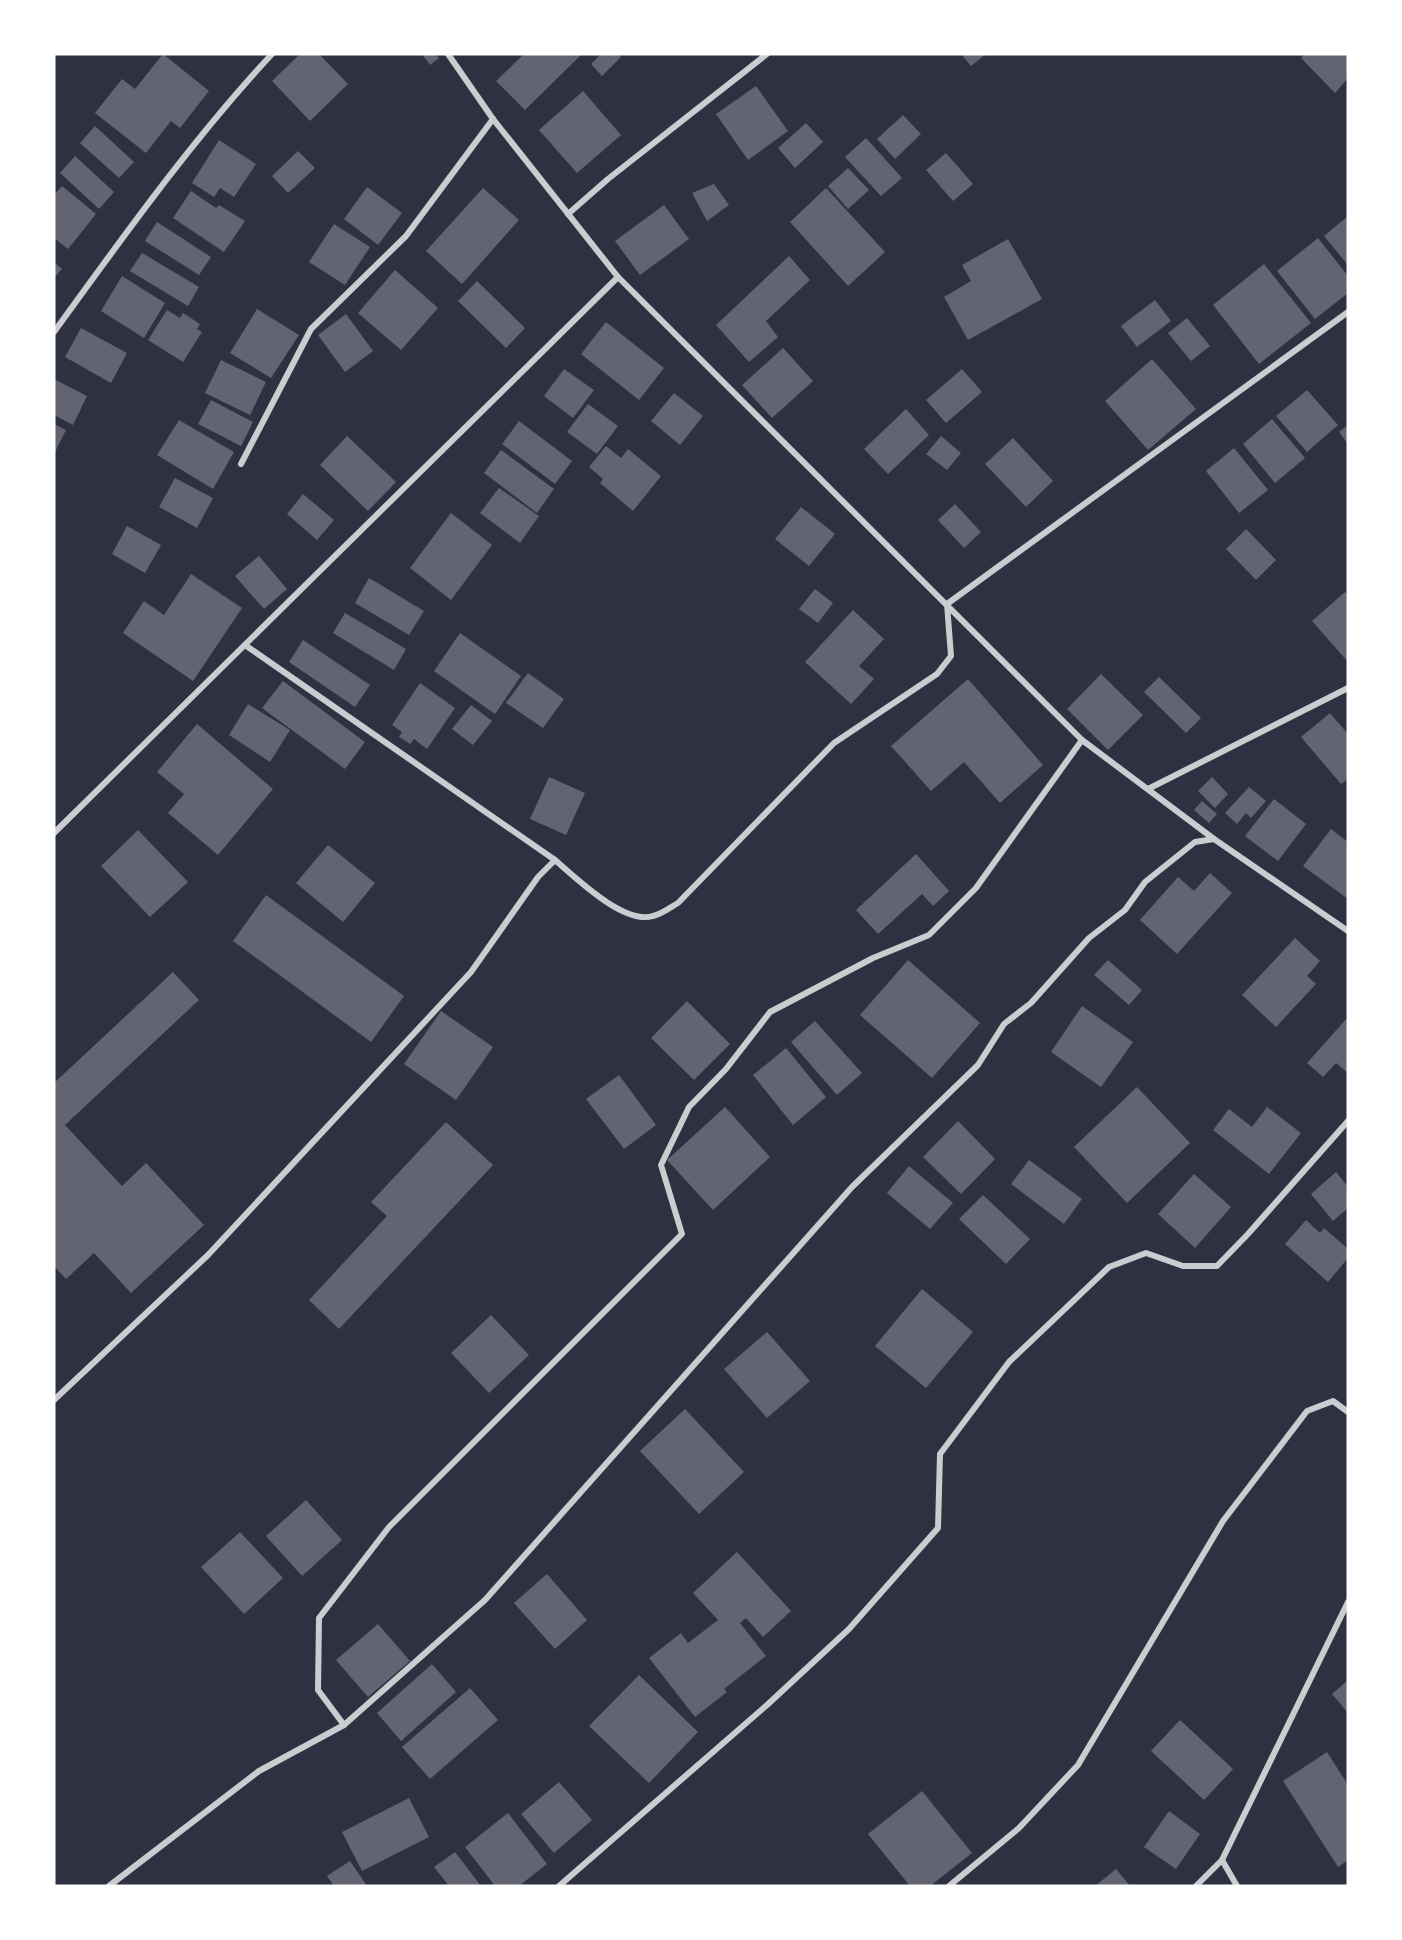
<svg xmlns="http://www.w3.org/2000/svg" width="1402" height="1940" font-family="Signika,sans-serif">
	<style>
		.building { fill: #626471 }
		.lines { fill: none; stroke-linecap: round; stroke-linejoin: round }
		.minor { stroke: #caccd0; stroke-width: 6 }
	</style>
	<rect width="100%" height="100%" fill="#2d3142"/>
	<g class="building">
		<polygon points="163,54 209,91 180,128 171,121 146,153 95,113 122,79 135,89"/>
		<polygon points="300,54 319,54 348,84 310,121 272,81"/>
		<polygon points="422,54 435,54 439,58 430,65"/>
		<polygon points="524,54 582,54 525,110 496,81"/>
		<polygon points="601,54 618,54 621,57 602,76 591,64"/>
		<polygon points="961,54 986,54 971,66"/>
		<polygon points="1305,54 1348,54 1348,78 1335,93 1301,58"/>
		<polygon points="756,86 788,131 748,160 716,114"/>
		<polygon points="583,91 621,135 577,173 539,130"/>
		<polygon points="903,115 921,134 895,159 877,139"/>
		<polygon points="806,123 823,142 795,168 778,148"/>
		<polygon points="95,126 134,162 119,178 80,143"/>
		<polygon points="866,138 902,178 881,196 845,157"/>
		<polygon points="219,140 256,164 234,197 220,188 214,197 192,183"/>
		<polygon points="298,151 315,168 288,193 272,176"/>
		<polygon points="946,153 973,184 953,201 926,170"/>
		<polygon points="75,156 114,192 99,209 60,173"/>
		<polygon points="848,168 869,190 848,209 828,186"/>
		<polygon points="714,184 729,205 707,221 692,193"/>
		<polygon points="62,186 96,214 68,249 54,238 54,195"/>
		<polygon points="367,187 402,213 378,245 344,219"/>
		<polygon points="483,188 519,220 462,284 426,251"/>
		<polygon points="826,188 885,252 848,286 790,222"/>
		<polygon points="191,191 216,208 219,205 245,221 224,252 173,218"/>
		<polygon points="664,205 689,239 640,275 615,241"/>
		<polygon points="1348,216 1348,265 1324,236"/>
		<polygon points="157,222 211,257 199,275 145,241"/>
		<polygon points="334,224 370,247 345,285 309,262"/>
		<polygon points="1318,238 1348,276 1348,293 1315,319 1277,271"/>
		<polygon points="1008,239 1042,299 968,340 944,297 971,281 962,265"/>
		<polygon points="142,253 199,287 188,306 130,271"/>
		<polygon points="789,256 810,280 766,321 778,337 749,362 716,325"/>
		<polygon points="54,262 62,269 54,278"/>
		<polygon points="1264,264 1311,323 1259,364 1213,305"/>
		<polygon points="395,270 438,308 401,350 358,313"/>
		<polygon points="122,276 165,303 144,338 101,311"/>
		<polygon points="477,281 525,328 506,348 458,301"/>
		<polygon points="1155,300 1171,321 1137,347 1121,326"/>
		<polygon points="257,309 299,335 271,378 230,353"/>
		<polygon points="167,310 180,318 183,313 200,324 197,329 202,332 183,362 148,340"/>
		<polygon points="346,314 373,351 345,372 318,335"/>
		<polygon points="1187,318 1210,346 1191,361 1168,333"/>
		<polygon points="606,322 664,368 639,400 581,354"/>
		<polygon points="81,328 127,353 111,383 65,357"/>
		<polygon points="783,348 813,381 772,418 742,385"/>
		<polygon points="1152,359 1196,409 1148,450 1105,401"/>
		<polygon points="221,360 266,382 250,415 205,393"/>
		<polygon points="564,369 594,390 573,418 544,396"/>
		<polygon points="962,369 982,392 946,423 926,400"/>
		<polygon points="54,379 87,396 73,425 54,415"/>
		<polygon points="1307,390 1338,425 1307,452 1276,416"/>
		<polygon points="674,393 703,416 680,445 651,421"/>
		<polygon points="211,400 253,422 241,446 198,424"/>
		<polygon points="588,404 618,426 597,454 567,432"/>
		<polygon points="906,409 929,435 888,474 864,449"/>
		<polygon points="1272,419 1305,458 1275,483 1243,444"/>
		<polygon points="179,420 234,452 213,489 157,455"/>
		<polygon points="519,421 572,461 555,484 502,444"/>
		<polygon points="54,424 66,430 54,454"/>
		<polygon points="1348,425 1348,444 1339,432"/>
		<polygon points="347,436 396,482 368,511 320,465"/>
		<polygon points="941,436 961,453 947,470 926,454"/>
		<polygon points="1013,438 1053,481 1026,507 985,464"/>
		<polygon points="606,446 621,458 628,449 661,476 633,511 600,483 603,479 589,467"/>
		<polygon points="1234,448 1268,490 1239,513 1206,471"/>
		<polygon points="501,450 554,489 537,513 484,473"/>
		<polygon points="175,478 213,498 197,528 159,507"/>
		<polygon points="499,488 539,516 520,543 480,513"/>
		<polygon points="303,494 334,520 317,540 287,514"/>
		<polygon points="955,504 981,532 964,548 938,520"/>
		<polygon points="801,507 835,534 809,566 775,539"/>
		<polygon points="451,513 492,545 451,600 410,568"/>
		<polygon points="127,526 161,545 145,573 112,554"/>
		<polygon points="1246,529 1276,560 1256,580 1226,549"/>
		<polygon points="259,556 287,589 264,609 235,576"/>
		<polygon points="191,574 242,608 193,681 123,633 144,601 164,615"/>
		<polygon points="369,578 424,611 409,635 355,603"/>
		<polygon points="815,589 833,603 818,623 799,609"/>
		<polygon points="1345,592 1348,595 1348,662 1312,621"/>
		<polygon points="853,610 884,639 859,666 874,679 851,704 805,662"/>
		<polygon points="345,613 406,649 394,670 333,633"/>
		<polygon points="460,633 521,676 495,714 434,671"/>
		<polygon points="303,640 370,685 355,707 289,662"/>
		<polygon points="528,673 564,699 543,728 506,703"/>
		<polygon points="1101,674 1143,715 1108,750 1067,709"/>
		<polygon points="1159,677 1201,718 1186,733 1144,692"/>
		<polygon points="968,679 1043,765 1000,803 964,762 931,791 891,746"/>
		<polygon points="283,681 365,742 345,769 262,708"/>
		<polygon points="420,683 455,708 427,749 414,739 410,744 399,737 402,732 392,725"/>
		<polygon points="248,704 290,730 270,762 229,735"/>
		<polygon points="471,705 492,721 473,745 452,729"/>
		<polygon points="1330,713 1348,734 1348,779 1341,784 1301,737"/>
		<polygon points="197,724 273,789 218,855 168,813 184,794 157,772"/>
		<polygon points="549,777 585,793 566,835 530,819"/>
		<polygon points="1212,777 1228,794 1215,808 1198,791"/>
		<polygon points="1249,787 1266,801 1251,818 1246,813 1237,824 1225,813"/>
		<polygon points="1274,799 1306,824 1278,861 1245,836"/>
		<polygon points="1202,801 1217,814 1209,823 1194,810"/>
		<polygon points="1331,829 1348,842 1348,899 1303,866"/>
		<polygon points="138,830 188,882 150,917 101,866"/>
		<polygon points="328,845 375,883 343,922 296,883"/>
		<polygon points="916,854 949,891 933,906 922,894 878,934 856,910"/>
		<polygon points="1210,873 1232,893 1177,954 1140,920 1178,877 1194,891"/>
		<polygon points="266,895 404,996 371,1042 233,941"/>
		<polygon points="1295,938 1320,961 1307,976 1316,984 1276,1027 1242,995"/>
		<polygon points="908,960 980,1023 932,1078 860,1015"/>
		<polygon points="1108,960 1142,990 1129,1005 1094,975"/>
		<polygon points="173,972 199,1000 65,1125 122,1186 146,1163 204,1225 131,1293 94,1253 66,1279 54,1266 54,1083"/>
		<polygon points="687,1001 730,1044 694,1080 651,1038"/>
		<polygon points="1082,1006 1133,1042 1101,1087 1051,1052"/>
		<polygon points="441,1011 493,1047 456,1100 404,1064"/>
		<polygon points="1348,1017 1348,1073 1336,1063 1323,1077 1307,1063"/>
		<polygon points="815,1021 862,1073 837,1095 791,1042"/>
		<polygon points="786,1048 826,1097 793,1125 753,1075"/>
		<polygon points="619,1075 656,1125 624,1149 586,1099"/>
		<polygon points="1137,1087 1190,1143 1127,1203 1074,1147"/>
		<polygon points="725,1107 770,1157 713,1210 667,1160"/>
		<polygon points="1267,1107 1301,1133 1269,1174 1213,1130 1229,1109 1252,1127"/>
		<polygon points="958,1121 995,1159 961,1194 923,1157"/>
		<polygon points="446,1122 493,1165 339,1329 309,1300 387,1216 371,1202"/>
		<polygon points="1029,1160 1082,1199 1064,1224 1011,1184"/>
		<polygon points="909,1166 953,1203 930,1229 887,1193"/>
		<polygon points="1336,1172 1348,1187 1348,1208 1333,1221 1311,1194"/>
		<polygon points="1194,1174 1231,1207 1195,1248 1158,1214"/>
		<polygon points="983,1195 1030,1239 1006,1264 959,1219"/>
		<polygon points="1306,1220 1320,1233 1324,1228 1348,1249 1348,1258 1328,1282 1285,1244"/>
		<polygon points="922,1289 973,1332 926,1388 875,1346"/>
		<polygon points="491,1315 529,1355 489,1393 451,1353"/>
		<polygon points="767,1332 810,1381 767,1418 724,1369"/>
		<polygon points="685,1409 744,1472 699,1514 640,1451"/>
		<polygon points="306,1500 342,1540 302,1576 266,1536"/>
		<polygon points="240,1532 283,1578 244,1614 201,1567"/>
		<polygon points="737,1552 791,1611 763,1637 746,1618 740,1623 766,1656 724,1689 727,1692 695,1717 649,1658 681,1633 688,1643 718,1620 693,1593"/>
		<polygon points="547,1574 587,1620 555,1649 514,1603"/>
		<polygon points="378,1624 410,1661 368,1697 336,1660"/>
		<polygon points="432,1664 456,1692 401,1741 377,1713"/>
		<polygon points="639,1675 698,1732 649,1783 589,1726"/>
		<polygon points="1348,1680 1348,1713 1332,1694"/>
		<polygon points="470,1688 498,1720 430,1779 402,1747"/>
		<polygon points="1180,1720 1233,1769 1204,1800 1151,1751"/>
		<polygon points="1327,1752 1348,1785 1348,1860 1338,1867 1283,1781"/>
		<polygon points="559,1782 592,1820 554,1853 521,1814"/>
		<polygon points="922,1791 972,1853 930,1886 910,1886 868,1834"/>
		<polygon points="409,1798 429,1837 362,1871 342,1832"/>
		<polygon points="1169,1811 1200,1834 1176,1869 1144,1847"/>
		<polygon points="508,1813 547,1864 519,1886 495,1886 465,1847"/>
		<polygon points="455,1852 481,1886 449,1886 434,1867"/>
		<polygon points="350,1861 367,1886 334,1886 327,1876"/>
		<polygon points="1116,1869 1130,1886 1095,1886"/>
	</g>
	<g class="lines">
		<g class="minor">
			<polyline points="448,54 493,119 618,277 1082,740 1214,839 1348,931"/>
			<polyline points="568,214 608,179 767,54"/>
			<path d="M54 332C123 237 192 140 272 54"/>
			<polyline points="241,464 311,329 406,236 493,119"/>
			<polyline points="245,645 555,860"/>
			<polyline points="1148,789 1348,688"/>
			<polyline points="54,833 618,277"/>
			<path d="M54 1400 208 1255 471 972 538 877 555 860C576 878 624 925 653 916 662 914 671 907 678 903L834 743 937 674 951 656 947 604 1348 312"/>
			<polyline points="344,1725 318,1690 319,1618 389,1527 682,1234 661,1165 689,1107 726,1069 770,1012 873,958 929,935 976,888 1082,740"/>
			<polyline points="1222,1860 1237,1886"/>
			<polyline points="109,1886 259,1771 344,1725 485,1600 852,1187 978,1065 1004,1024 1031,1003 1089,938 1125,910 1145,882 1195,842 1214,839"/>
			<polyline points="559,1886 767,1705 849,1629 938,1528 940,1454 1009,1362 1109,1267 1146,1253 1183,1266 1217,1266 1248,1234 1348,1121"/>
			<polyline points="949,1886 1019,1828 1078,1765 1223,1521 1307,1411 1333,1401 1348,1412"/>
			<polyline points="1196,1886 1222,1860 1348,1602"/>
		</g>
	</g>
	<rect width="1402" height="1940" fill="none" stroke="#ffffff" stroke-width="111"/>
</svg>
